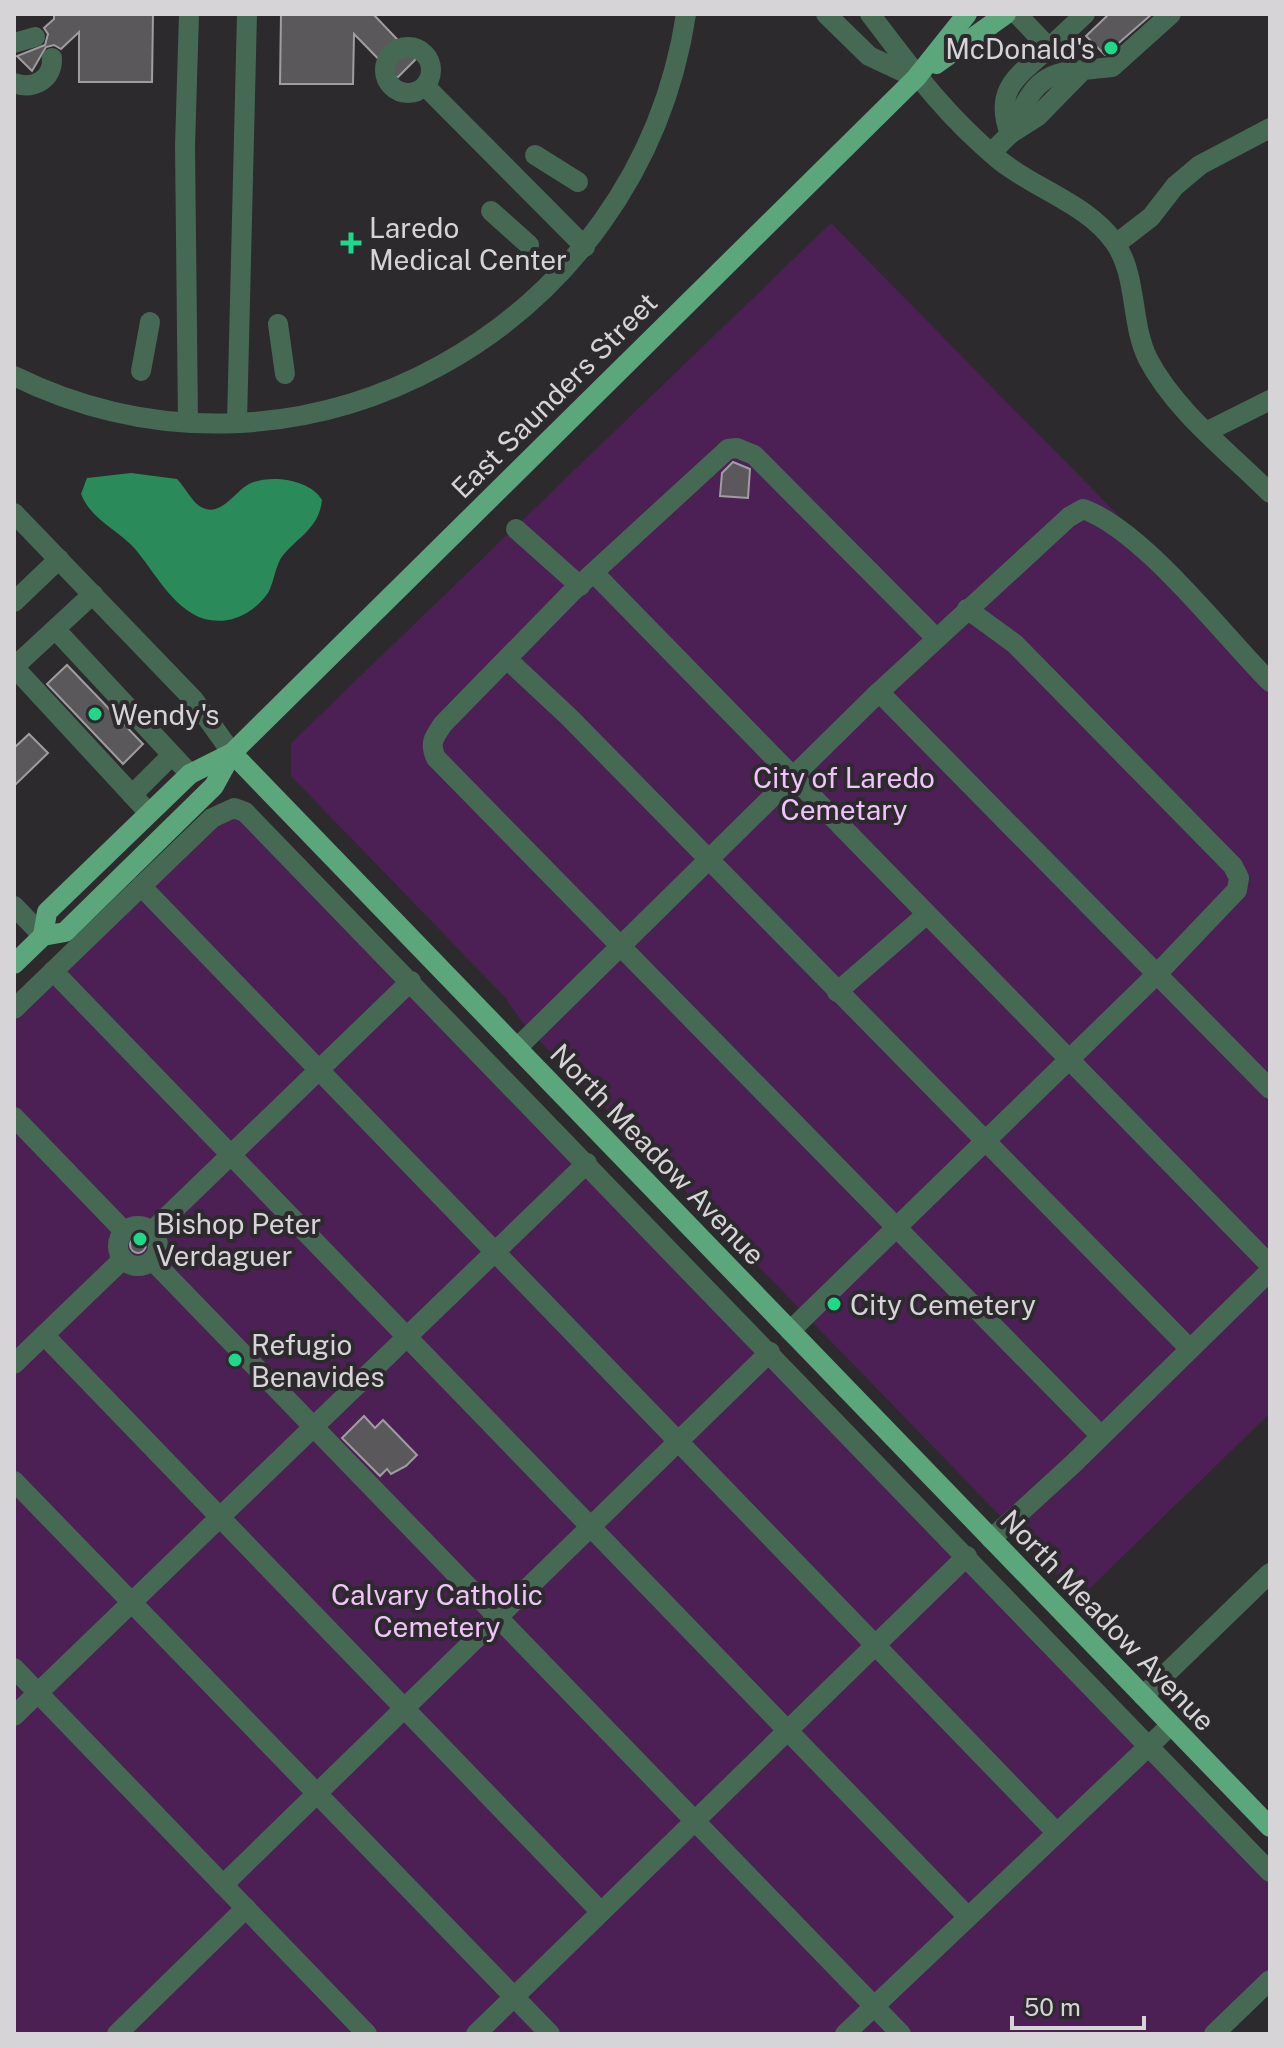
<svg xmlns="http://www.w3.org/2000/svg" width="1284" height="2048" font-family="'Public Sans',sans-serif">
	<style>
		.green { fill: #4c2055 }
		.water { fill: #2b8a5a }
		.building { fill: #5b585c; stroke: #a09da1; stroke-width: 2 }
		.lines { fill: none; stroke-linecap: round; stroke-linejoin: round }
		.minor { stroke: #466954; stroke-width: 20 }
		.major { stroke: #5ca67b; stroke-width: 20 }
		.poi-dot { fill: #1dd988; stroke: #2d2a2d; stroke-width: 3 }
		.labels { text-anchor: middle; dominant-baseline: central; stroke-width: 8; stroke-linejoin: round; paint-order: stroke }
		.poi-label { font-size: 28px; fill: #d6d4d6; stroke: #2d2a2d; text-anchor: start }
		.street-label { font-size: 28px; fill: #d6d4d6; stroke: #2d2a2d }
		.park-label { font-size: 28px; fill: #f0c4fa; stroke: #2d2a2d }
	</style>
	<rect width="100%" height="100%" fill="#2d2a2d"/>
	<g class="green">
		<polygon points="831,223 1270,670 1270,1413 1080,1598 526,1027 503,995 291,776 291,743"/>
		<polygon points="244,800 1270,1861 1270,1990 1224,2034 14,2034 14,1001 217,804"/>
	</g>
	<path class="water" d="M131 473 177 479C185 487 191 501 201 507 221 518 234 492 249 484 269 474 310 479 322 500 319 529 297 537 281 558 275 568 274 582 268 593 259 606 244 617 228 620 183 628 160 579 136 550 118 529 92 521 81 494L87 478Z"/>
	<g class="building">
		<polygon points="54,14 153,14 152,82 79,82 79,32 61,49 54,45 46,47 32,71 17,56 45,45 48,34 44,28 54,19"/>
		<polygon points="281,14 373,14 416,59 397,78 354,34 353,84 280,84"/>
		<polygon points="1109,14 1152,14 1105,55 1086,36"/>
		<polygon points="733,462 750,469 748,498 720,496 722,473"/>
		<polygon points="67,665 143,744 123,764 47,684"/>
		<polygon points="29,734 48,753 14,786 14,748"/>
		<circle cx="138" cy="1245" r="8"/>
		<polygon points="364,1416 375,1428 383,1420 417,1455 406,1466 391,1474 387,1469 380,1476 342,1438"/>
	</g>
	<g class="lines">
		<g class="minor">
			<polyline points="826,14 869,56 916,78"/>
			<path d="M870 14C912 69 944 114 998 159 1034 189 1087 203 1115 243 1138 277 1130 323 1148 359 1175 411 1229 452 1270 493"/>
			<polyline points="1017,14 1049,48 1085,14"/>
			<polyline points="14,43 35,37"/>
			<circle cx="408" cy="70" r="23"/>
			<path d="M14 83C33 90 53 80 52 58"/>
			<polyline points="425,86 585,247"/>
			<path d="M1010 134C1029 96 1035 71 1083 70"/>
			<path d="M1010 134C993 89 1018 76 1049 48"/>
			<polyline points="991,153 1010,134 1038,116 1083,70 1112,67 1171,14"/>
			<polyline points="535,155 578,182"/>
			<polyline points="491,211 529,245"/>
			<polyline points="1116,244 1151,217 1175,186 1200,165 1270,128"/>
			<polyline points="278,324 285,374"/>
			<polyline points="141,371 150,322"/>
			<path d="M14 376C303 518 639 326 686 14"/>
			<polyline points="188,422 185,146 189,14"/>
			<polyline points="237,423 247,14"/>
			<polyline points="1208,431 1270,400"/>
			<polyline points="14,513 194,700 232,753"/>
			<polyline points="516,529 580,586"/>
			<polyline points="594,573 1270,1265"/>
			<polyline points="93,594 14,667 149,813"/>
			<polyline points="14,602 59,559"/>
			<polyline points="56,630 190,774"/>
			<path d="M936 638 754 455 737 448 728 449 571 593 443 724C434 737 429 743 436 758L1101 1436"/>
			<polyline points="508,660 569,717 1190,1349"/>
			<polyline points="879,692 1270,1089"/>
			<polyline points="132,795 172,755"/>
			<polyline points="141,886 1057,1833"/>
			<polyline points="14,906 43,936"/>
			<polyline points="53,971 968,1917"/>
			<polyline points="837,992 927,914"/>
			<polyline points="14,1009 212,818 234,808 245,812 1270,1872"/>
			<path d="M517 1048 879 692 1069 517 1083 509C1143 530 1222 634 1270 682"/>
			<polyline points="14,1117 124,1231"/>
			<circle cx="138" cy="1246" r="20"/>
			<polyline points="152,1231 411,981"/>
			<polyline points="152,1260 901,2034"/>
			<polyline points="790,1331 1157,974 1237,890 1239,878 1233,866 1015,644 967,609"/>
			<polyline points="44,1335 601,1912"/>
			<polyline points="14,1364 123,1259"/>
			<polyline points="14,1481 550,2034"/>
			<polyline points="991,1539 1073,1464 1270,1271"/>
			<polyline points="14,1668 367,2034"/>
			<polyline points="1143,1696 1270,1573"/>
			<polyline points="14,1716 587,1163"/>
			<polyline points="223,1885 770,1352"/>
			<polyline points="117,2034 246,1908"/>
			<polyline points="476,2034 967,1556"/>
			<polyline points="845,2034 1171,1725"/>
			<polyline points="1214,2034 1270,1980"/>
		</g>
		<g class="major">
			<polyline points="936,64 1006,14"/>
			<polyline points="232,753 1270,1827"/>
			<polyline points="43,936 47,912 190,774 232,753"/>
			<polyline points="14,964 43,936 65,932 214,786 232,753 916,78 967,14"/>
		</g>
	</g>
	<g class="poi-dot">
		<circle cx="1111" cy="48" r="8"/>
		<path d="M347 231h8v8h8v8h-8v8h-8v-8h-8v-8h8z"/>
		<circle cx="95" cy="714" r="8"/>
		<circle cx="140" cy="1239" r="8"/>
		<circle cx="834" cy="1304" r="8"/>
		<circle cx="235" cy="1360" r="8"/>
	</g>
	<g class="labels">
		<g class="poi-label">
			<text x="1095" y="48" text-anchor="end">McDonald's</text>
			<text x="369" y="227">Laredo<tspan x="369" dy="32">Medical Center</tspan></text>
			<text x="111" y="714">Wendy's</text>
			<text x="156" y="1223">Bishop Peter<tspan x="156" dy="32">Verdaguer</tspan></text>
			<text x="850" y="1304">City Cemetery</text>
			<text x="251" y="1344">Refugio<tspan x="251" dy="32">Benavides</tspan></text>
		</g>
		<g class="street-label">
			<text transform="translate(554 395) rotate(-45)">East Saunders Street</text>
			<text transform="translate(658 1154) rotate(46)">North Meadow Avenue</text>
			<text transform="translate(1108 1620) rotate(46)">North Meadow Avenue</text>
		</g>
		<g class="park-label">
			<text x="844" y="777">City of Laredo<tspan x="844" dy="32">Cemetary</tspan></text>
			<text x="437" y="1594">Calvary Catholic<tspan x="437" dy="32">Cemetery</tspan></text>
		</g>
	</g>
	<rect width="1284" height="2048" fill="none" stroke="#d6d4d6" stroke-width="32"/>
	<path d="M1012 2016v12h132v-12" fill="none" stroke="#d6d4d6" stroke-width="4"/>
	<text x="1024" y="2016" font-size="24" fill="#d6d4d6" stroke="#2d2a2d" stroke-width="6" paint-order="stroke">50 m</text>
</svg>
